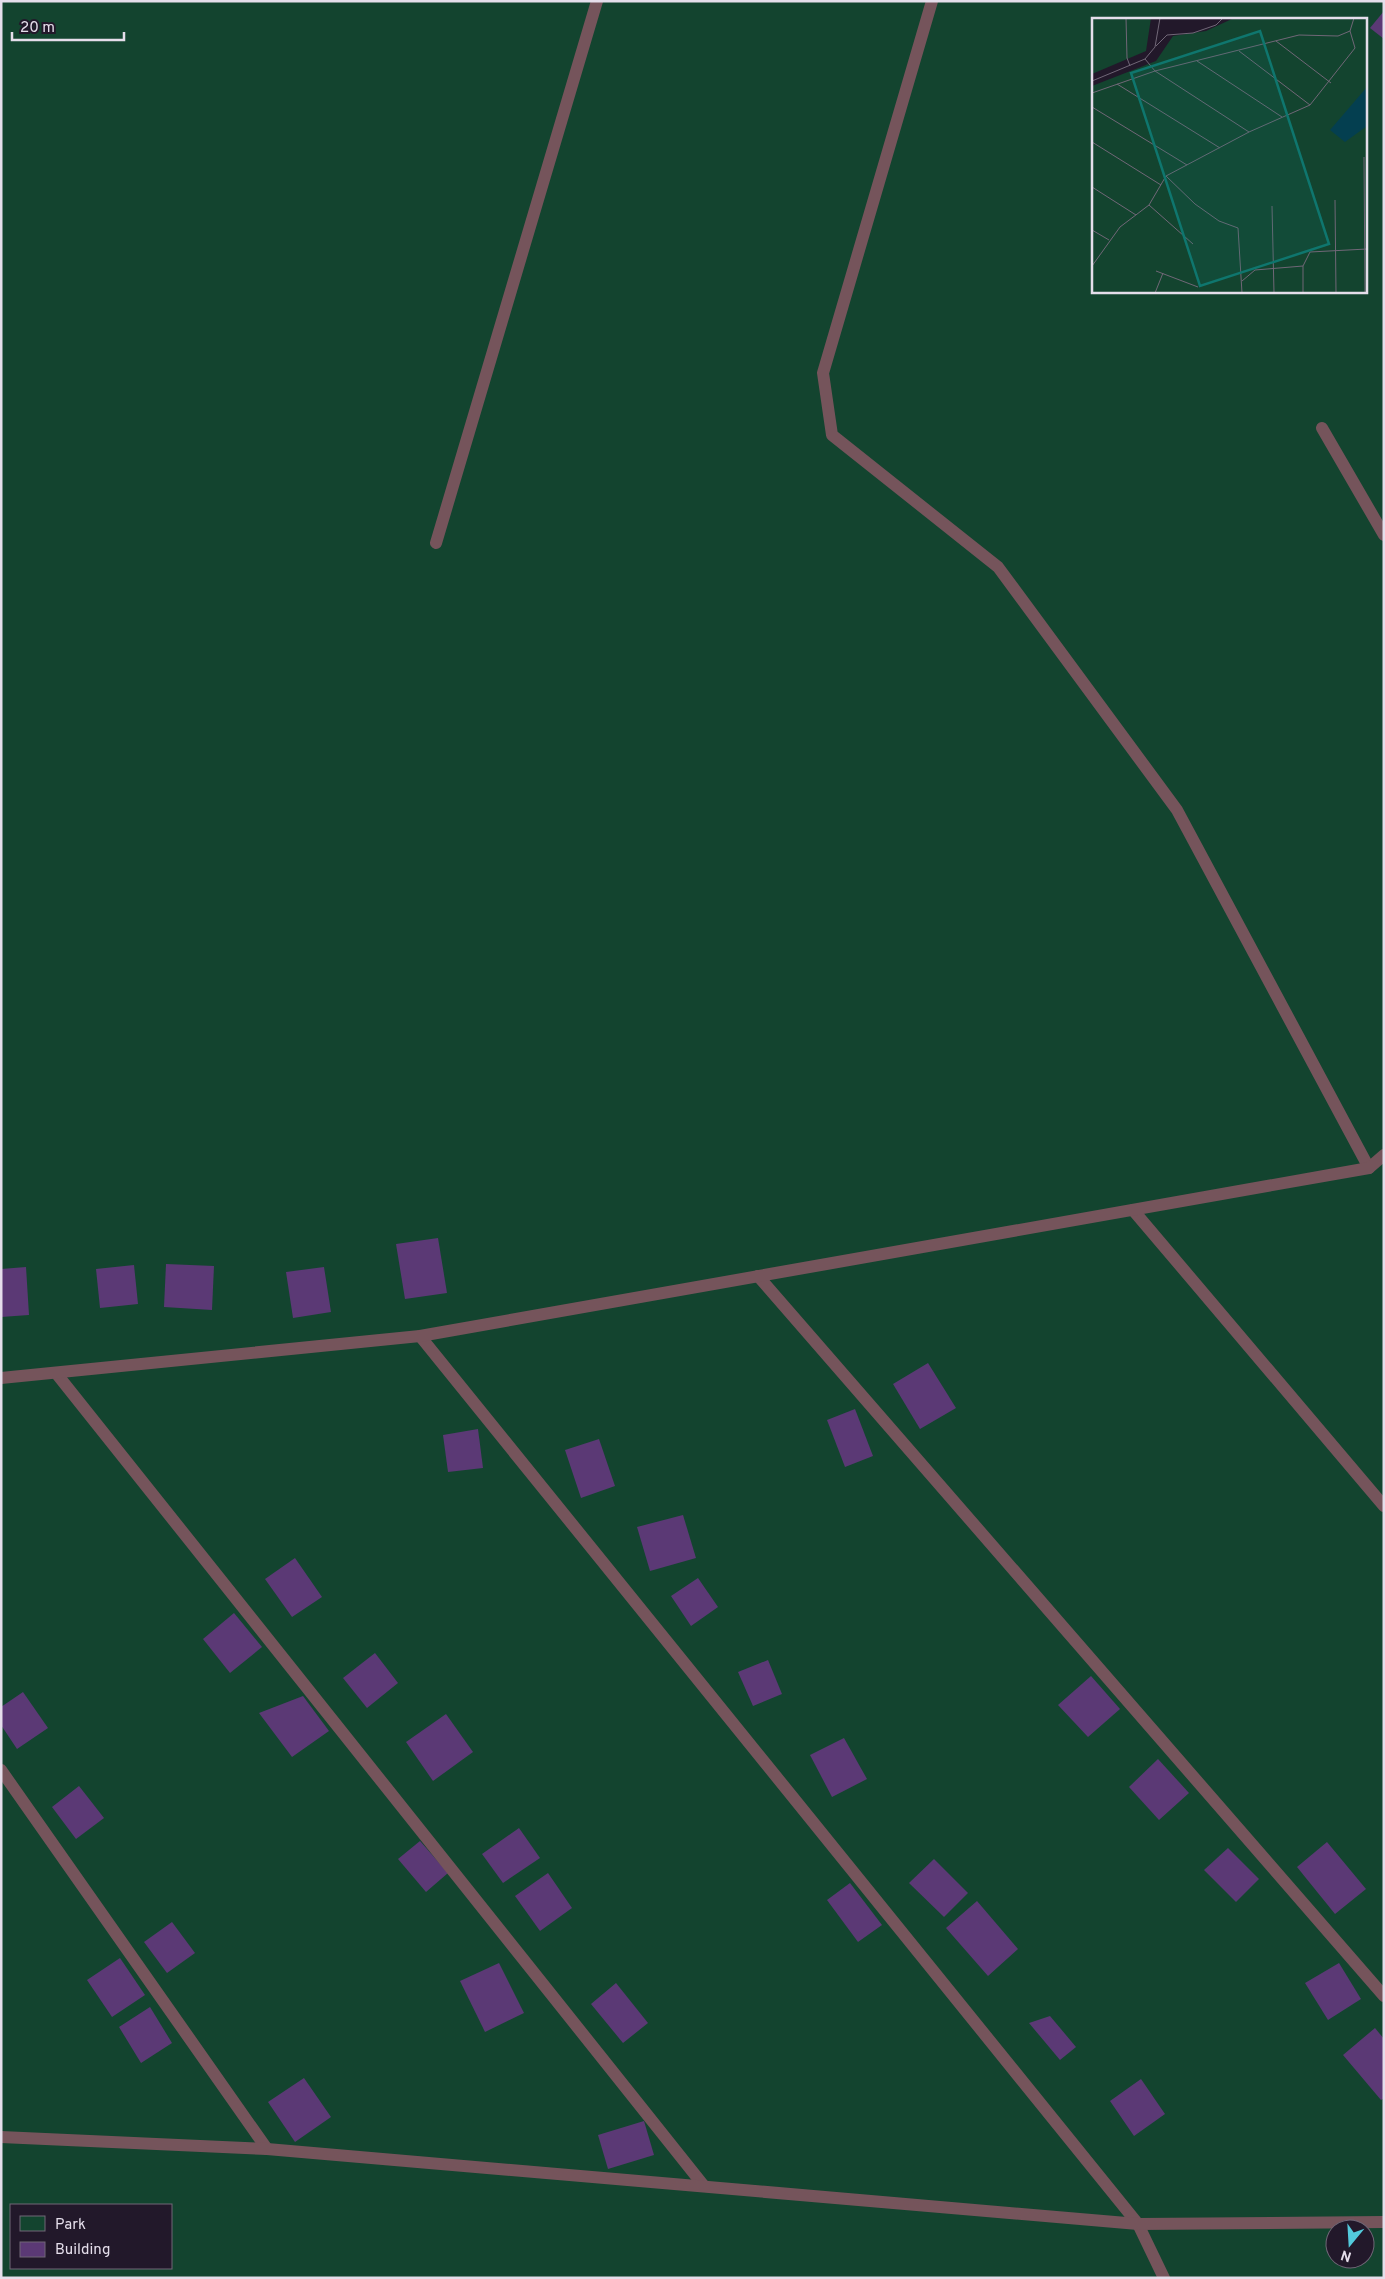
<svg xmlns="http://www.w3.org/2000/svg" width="1385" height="2279" font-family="Overpass,sans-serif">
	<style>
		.green { fill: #13442f; fill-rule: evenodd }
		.building { fill: #5b3975 }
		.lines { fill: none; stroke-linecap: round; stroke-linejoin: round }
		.lane { stroke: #75545b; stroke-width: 12 }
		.inset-road { fill: none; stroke: #706777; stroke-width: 1 }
		.view { fill: #0f766e; fill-opacity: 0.15; stroke: #0f766e; stroke-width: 2.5 }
		.inset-edge { fill: none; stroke: #e5deeb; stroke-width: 2.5 }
	</style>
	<rect width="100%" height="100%" fill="#22182a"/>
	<path class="green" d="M1 1H1384V2278H1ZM1094 19H1366V291H1094ZM11 2205H171V2268H11ZM1335 2229H1365V2259H1335Z"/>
	<g class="building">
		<polygon points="1384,11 1384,39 1370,28"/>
		<polygon points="438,1238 447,1293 405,1299 396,1244"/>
		<polygon points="166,1264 214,1266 212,1310 164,1307"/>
		<polygon points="134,1265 138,1304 100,1308 96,1269"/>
		<polygon points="26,1267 29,1315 1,1317 1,1269"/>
		<polygon points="324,1267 331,1312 293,1318 286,1272"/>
		<polygon points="928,1363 956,1408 920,1429 893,1384"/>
		<polygon points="855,1409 873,1456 845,1467 827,1420"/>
		<polygon points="478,1429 483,1468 448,1472 443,1435"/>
		<polygon points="599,1439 615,1486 581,1498 565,1450"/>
		<polygon points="683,1515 696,1558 650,1571 637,1527"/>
		<polygon points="295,1558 322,1597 292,1617 265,1579"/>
		<polygon points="698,1578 718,1607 691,1626 671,1596"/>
		<polygon points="234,1613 262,1647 230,1673 203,1639"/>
		<polygon points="375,1653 398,1683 367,1708 343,1678"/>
		<polygon points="768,1660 782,1694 753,1706 738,1672"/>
		<polygon points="1091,1676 1120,1709 1088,1737 1058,1705"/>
		<polygon points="23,1692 48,1728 17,1749 1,1725 1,1707"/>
		<polygon points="303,1696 329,1731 292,1757 259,1713"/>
		<polygon points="446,1714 473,1752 433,1781 406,1742"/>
		<polygon points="844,1738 867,1779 832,1797 810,1755"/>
		<polygon points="1158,1759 1189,1793 1159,1820 1129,1787"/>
		<polygon points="79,1786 104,1818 76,1839 52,1807"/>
		<polygon points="519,1828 540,1858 503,1883 482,1854"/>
		<polygon points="420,1841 448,1873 426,1892 398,1859"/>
		<polygon points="1327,1842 1366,1889 1335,1914 1297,1867"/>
		<polygon points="1228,1848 1259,1879 1236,1902 1204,1870"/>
		<polygon points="934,1859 968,1893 944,1917 909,1883"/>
		<polygon points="548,1873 572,1908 540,1931 515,1896"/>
		<polygon points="850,1883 882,1925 858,1942 827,1900"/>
		<polygon points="977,1901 1018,1949 988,1976 946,1928"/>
		<polygon points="172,1922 195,1953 167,1973 144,1942"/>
		<polygon points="120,1958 145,1995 112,2017 87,1980"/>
		<polygon points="499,1963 524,2013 485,2032 460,1981"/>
		<polygon points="1339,1963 1361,1999 1328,2020 1305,1983"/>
		<polygon points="616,1983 648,2023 623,2043 591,2004"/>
		<polygon points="150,2007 172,2043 141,2063 119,2027"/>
		<polygon points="1050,2016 1076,2047 1060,2060 1029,2023"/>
		<polygon points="1375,2028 1384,2039 1384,2098 1381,2100 1343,2055"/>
		<polygon points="304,2078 331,2117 295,2142 268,2102"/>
		<polygon points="1141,2079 1165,2114 1134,2136 1110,2101"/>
		<polygon points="644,2121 654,2155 608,2169 598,2135"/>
	</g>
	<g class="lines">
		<g class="lane">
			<polyline points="932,1 823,373 832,435 998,567 1177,810 1369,1168"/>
			<polyline points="1322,428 1384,535"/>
			<polyline points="436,543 597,1"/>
			<polyline points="1133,1210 1384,1506"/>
			<polyline points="758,1276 1384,1996"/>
			<polyline points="420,1336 1138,2224 1164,2278"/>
			<polyline points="56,1373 704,2186"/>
			<polyline points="1,1378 420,1336 1369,1168 1384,1155"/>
			<polyline points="1,1770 267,2149"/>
			<polyline points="1,2137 267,2149 1138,2224 1384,2222"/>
		</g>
	</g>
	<g transform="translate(1092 18)">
		<rect width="275" height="275" fill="#22182a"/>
		<path d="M0 0H59L54 33 0 56ZM142 0H275V275H0V68L64 43 81 18 114 13Z" fill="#13442f"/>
		<path d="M275 69V108L253 124 238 112Z" fill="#043f50"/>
		<path class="inset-road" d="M34 0 35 40 38 48M184 23 239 65M64 28 75 17 101 15 124 7 131 0M147 33 218 87M53 41 63 53 157 114M105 43 190 99M0 63 53 41 63 29 68 0M25 66 128 130M0 75 63 53 207 17 246 18 258 13M0 89 95 147M0 124 69 167M272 139 273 275M74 158 103 186 127 203 146 210 150 275M0 169 44 197M243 182 244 275M57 187 101 226M180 188 182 275M0 212 17 222M0 248 28 209 57 187 74 158 157 114 218 87 263 30 258 13 262 0M64 253 106 269M150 263 163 252 211 248M63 275 71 255M211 275V248L218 234 275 231"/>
		<path class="view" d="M168 13 237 226 108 268 39 55Z"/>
		<rect width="275" height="275" class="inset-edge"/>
	</g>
	<rect width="1385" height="2279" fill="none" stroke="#e5deeb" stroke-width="5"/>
	<rect x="10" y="2204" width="162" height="65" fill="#22182a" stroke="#706777"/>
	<rect x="20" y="2216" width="25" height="15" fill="#13442f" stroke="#706777"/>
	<text x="55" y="2229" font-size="15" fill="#e5deeb">Park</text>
	<rect x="20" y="2242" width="25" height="15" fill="#5b3975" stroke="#706777"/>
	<text x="55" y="2254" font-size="15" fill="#e5deeb">Building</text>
	<g transform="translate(1350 2244) rotate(198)"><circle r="24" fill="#22182a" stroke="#706777"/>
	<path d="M0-4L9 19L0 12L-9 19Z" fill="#53cadc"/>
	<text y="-8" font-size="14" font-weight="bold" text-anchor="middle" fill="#e5deeb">N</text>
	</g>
	<path d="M12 32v8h112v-8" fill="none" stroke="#e5deeb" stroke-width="2.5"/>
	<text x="20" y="32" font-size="15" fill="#e5deeb" stroke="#22182a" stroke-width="4" paint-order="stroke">20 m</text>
</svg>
